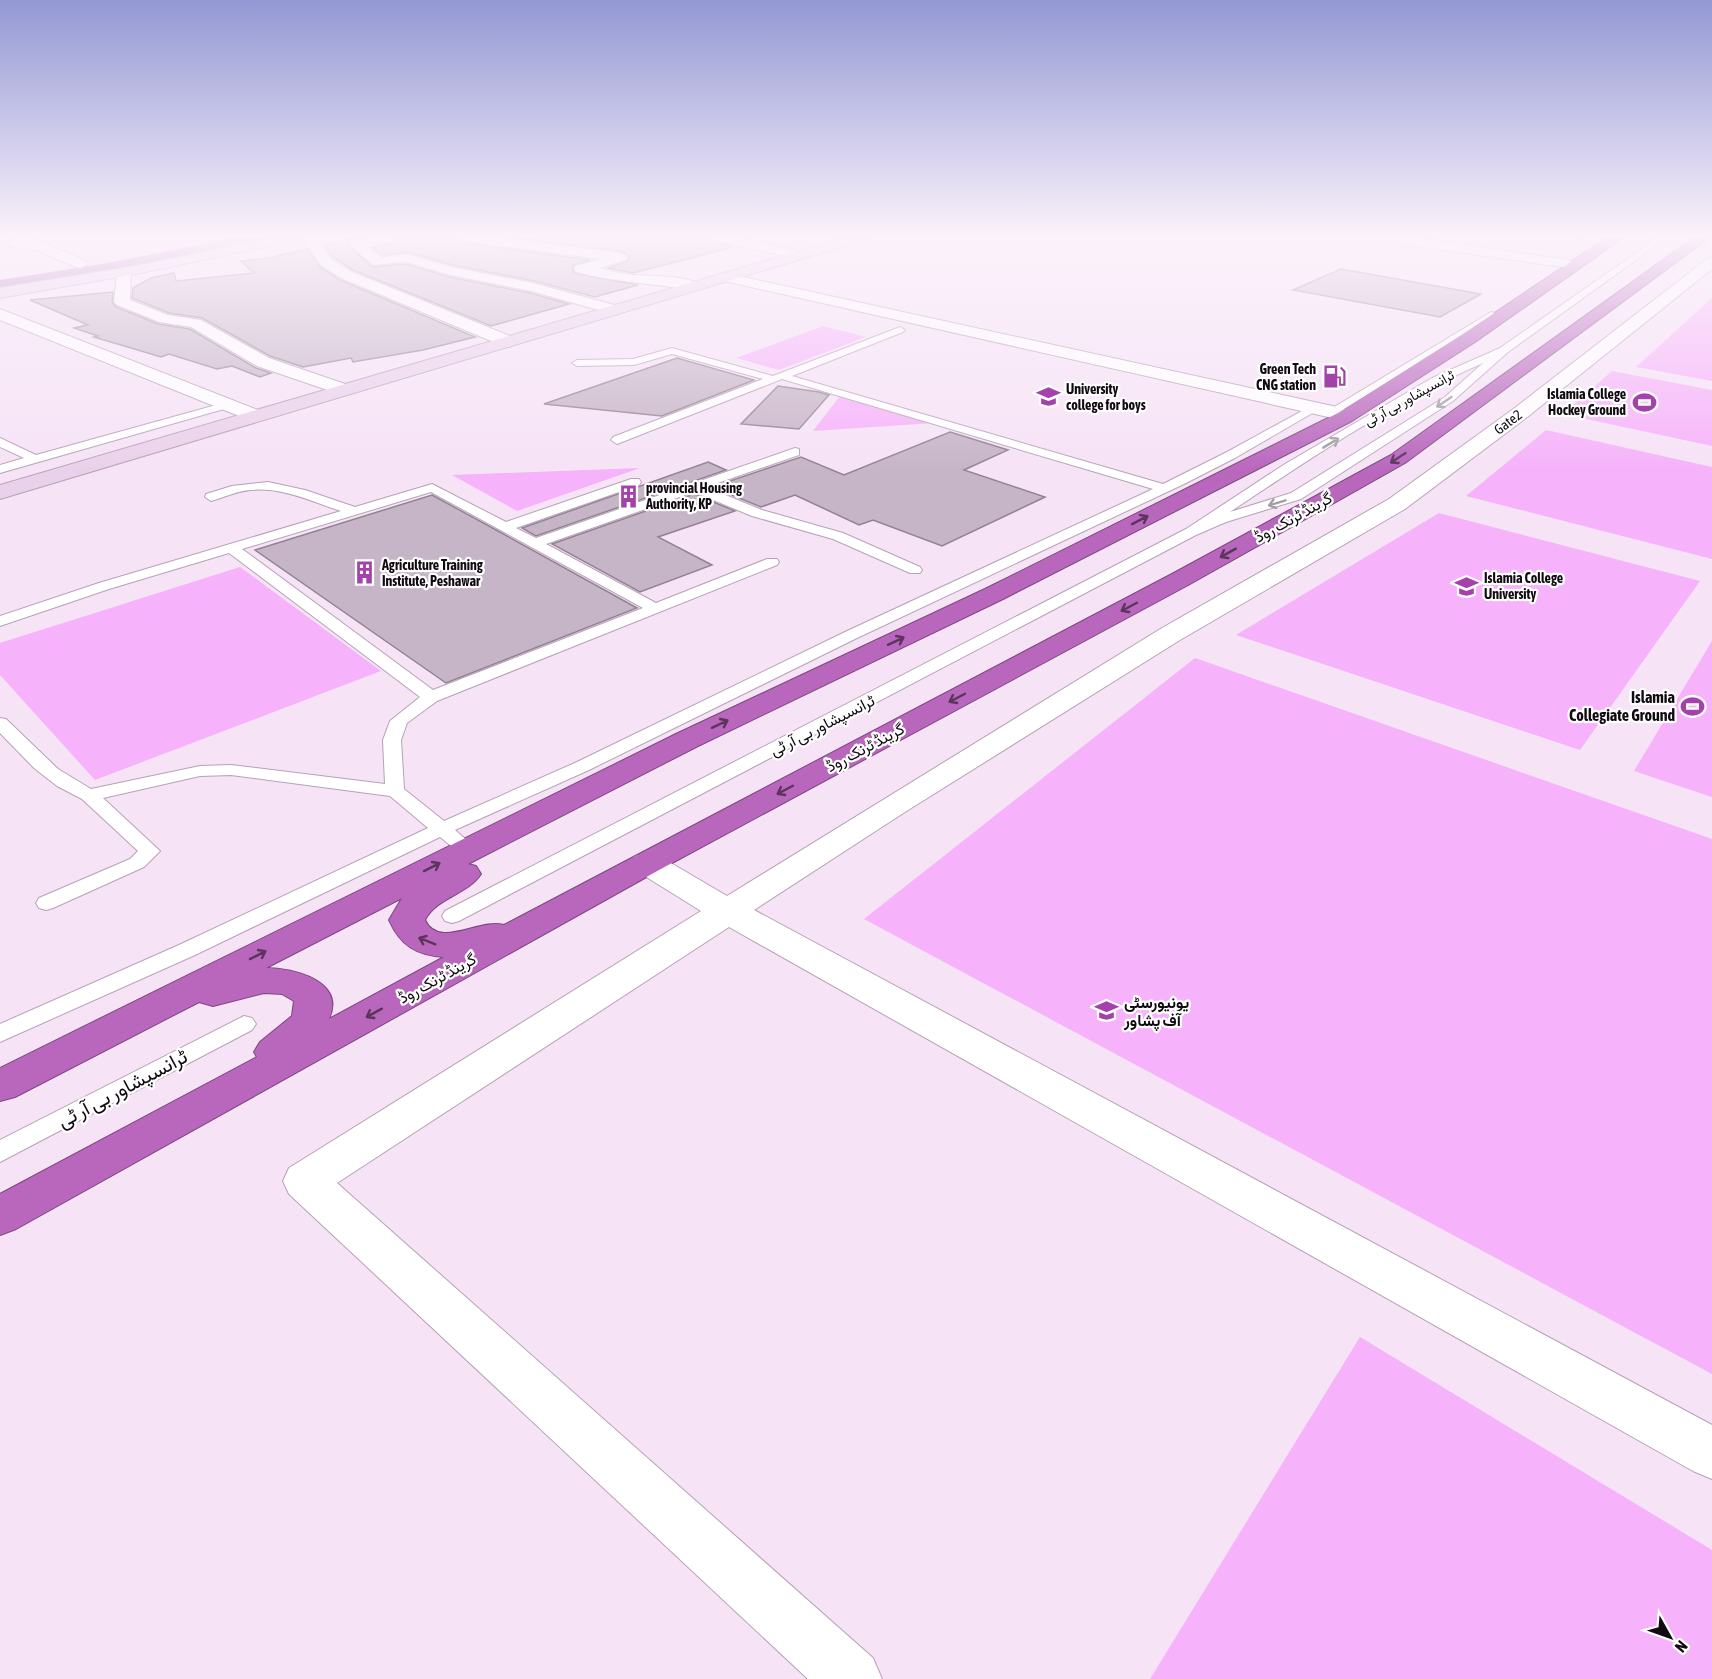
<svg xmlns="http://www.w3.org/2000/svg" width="1712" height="1679" font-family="'Asap Condensed',Vazirmatn,sans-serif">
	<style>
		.green { fill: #f6b2fa }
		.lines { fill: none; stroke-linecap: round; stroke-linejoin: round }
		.canal { fill: #b36fb7; fill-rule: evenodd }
		.building { fill: #c6b4c7; stroke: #938294; stroke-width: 1.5 }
		.lane-casing { stroke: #b5a3b5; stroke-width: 2 }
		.street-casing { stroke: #b5a3b5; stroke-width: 2 }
		.secondary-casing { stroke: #b5a3b5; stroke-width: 2 }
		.highway-casing { stroke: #7e4781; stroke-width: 2 }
		.lane { fill: #fff; fill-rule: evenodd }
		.street { fill: #fff; fill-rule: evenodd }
		.secondary { fill: #ead1eb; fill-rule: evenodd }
		.highway { fill: #b867bd; fill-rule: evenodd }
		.oneway { stroke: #a09da0 }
		.oneway2 { stroke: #5c345e }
		.labels { text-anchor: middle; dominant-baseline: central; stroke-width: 4.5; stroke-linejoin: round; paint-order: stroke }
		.far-poi-label { font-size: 14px; font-weight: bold; fill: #110b11; stroke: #fff; text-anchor: start }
		.far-street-label { font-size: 14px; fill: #110b11; stroke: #fff }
		.street-label { font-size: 16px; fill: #110b11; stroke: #fff }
		.poi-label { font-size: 16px; font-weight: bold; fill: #110b11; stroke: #fff; text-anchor: end }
		.near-street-label { font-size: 20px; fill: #110b11; stroke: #fff }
	</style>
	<rect width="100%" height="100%" fill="#f6e3f6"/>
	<g class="green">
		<polygon points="1712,298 1712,381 1636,367"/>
		<polygon points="823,326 866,337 779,370 736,358"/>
		<polygon points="1612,371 1712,390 1712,446 1563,414"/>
		<polygon points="840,396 934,423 813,431"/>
		<polygon points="1546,430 1712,467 1712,559 1466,496"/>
		<polygon points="640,468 517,511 452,475"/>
		<polygon points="1439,513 1700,581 1580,750 1236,635"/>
		<polygon points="240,567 381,671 95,780 0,675 0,643"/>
		<polygon points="1712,641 1712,797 1634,771"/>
		<polygon points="1195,658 1712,839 1712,1374 864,919"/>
		<polygon points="1360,1337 1712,1550 1712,1679 1150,1679"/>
	</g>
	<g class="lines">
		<polygon class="canal" points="238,237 264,237 257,241 108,273 0,290 0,280 108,263"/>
	</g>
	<g class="building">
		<polygon points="399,237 453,237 462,243 590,260 574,265 572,268 574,273 638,285 595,297 534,281 453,265 408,252 382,255 373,248 395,243"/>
		<polygon points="508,237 708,237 712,242 734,247 633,273 608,268 628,261 630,256 621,251"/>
		<polygon points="354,239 350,241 349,247 373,267 406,264 449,277 530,293 569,304 491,326 353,270 333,257 324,245"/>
		<polygon points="307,249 320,267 340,280 475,337 423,350 353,362 351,358 303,367 270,356 202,318 169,313 132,298 133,288 151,278 174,273 176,281 254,273 241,261 278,257 277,256"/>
		<polygon points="1341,269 1481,294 1440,317 1293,290"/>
		<polygon points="113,292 112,302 116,307 158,324 190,329 256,368 271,373 260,377 232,366 217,369 169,354 161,357 94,337 98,336 74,328 88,325 30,300"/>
		<polygon points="677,358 754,380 662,416 544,404"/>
		<polygon points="778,386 819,392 829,395 799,429 741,424"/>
		<polygon points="950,432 1008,450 964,470 1045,497 942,546 873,520 859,525 795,495 761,507 712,487 801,457 844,475"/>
		<polygon points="708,462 726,470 536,536 522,528"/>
		<polygon points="694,494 735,511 658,537 712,565 640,592 552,544"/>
		<polygon points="432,495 498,531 637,608 446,683 255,550"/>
	</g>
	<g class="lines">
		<defs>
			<g id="lane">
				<polygon points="1571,237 1589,237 1613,242 1609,244"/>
				<path d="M1659 237H1668L1508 352 1453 401 1301 499 1226 522 1196 535 459 921 452 923 445 921 442 916 445 911 1186 529 1285 464 1432 378 1500 348ZM1483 363 1445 397 1291 493 1230 512C1311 458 1394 402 1483 363Z"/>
				<polygon points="1491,312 1499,314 1336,414 1328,414 1326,412"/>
				<path d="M900 327 905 330 903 332 792 376 1163 484 1227 452 1311 406 1315 405 1321 408 1235 458 1184 484 857 638 589 770 455 830 477 849 474 853H460L440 837 195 955 0 1042V1024L179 945 428 828 390 796 231 775 200 776 103 798 160 851 144 867 53 908 46 910 39 908 36 903 39 898 130 859 138 851 82 799 57 786 34 768 0 733V718L6 719 58 769 91 789 200 766 231 765 385 784 383 740 390 721 420 697 229 553 109 589 0 626V616L99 583 341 511C312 502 283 487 251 490 237 491 225 497 211 501L205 497 206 494 232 486 268 482 305 490 355 507 432 484 506 522 631 479H639L641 482 639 485 516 528 536 538 795 448 799 449V455L706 487 762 510 843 533 920 567 922 570 920 573H910L833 539 752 516 694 492 546 544 656 603 767 559H777L779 562 777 565 437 701 407 723 401 740 404 789 444 821 577 762 845 632 1153 489 782 379 617 444 611 440 613 437 763 379 672 354 634 365 577 366 572 363 577 360 633 359 672 348 773 376ZM431 492 643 608 433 690 242 549Z"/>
				<polygon points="227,402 233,405 231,407 0,473 0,465 24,458 0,447 0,438 36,455"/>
				<polygon points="244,1016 252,1018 256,1024 252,1030 0,1162 0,1140"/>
			</g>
			<g id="street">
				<polygon points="20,237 40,237 33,241 44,243 86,261 88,264 81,268 76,267 36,250 13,247 6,243"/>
				<polygon points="302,237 316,237 331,259 352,272 515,338 517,342 509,347 503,346 341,278 321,265"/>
				<polygon points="377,237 397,238 395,241 368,247 381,257 407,254 452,267 533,283 622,307 624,310 616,315 531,291 450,275 406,262 373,265 350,245 352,242"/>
				<path d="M455 237H492L621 253 628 257 626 260 599 268C609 270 621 274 632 275 647 276 691 275 701 286L694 290C654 284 615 282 576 272L574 269 576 266 601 259 462 241Z"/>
				<polygon points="710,237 734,237 804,252 806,255 799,259 712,240"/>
				<polygon points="1376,237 1409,237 1569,260 1576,264 1569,268 1383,241"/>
				<polygon points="1712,258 1712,269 1526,418 1405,509 1180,640 905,812 754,910 1712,1425 1712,1479 1693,1471 729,927 337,1183 873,1658 882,1679 808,1679 289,1194 283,1181 289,1168 701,911 635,870 630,863 635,856 647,853 659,856 727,896 1162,628 1389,499 1512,410 1707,259"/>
				<polygon points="124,268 131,272 130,300 168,315 201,320 269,358 351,386 354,390 351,394 339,394 257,366 191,327 159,322 117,305 114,302 117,272"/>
				<polygon points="725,273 1346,409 1353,411 1356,415 1353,419 1346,421 720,280 718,277 720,274"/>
				<polygon points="0,309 263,412 266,416 263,420 249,420 0,320"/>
			</g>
			<g id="secondary">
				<polygon points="276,237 301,237 294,241 141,273 0,298 0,288 141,265"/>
				<polygon points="847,237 867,237 865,240 0,499 0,485"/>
			</g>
			<path id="highway" d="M1608 237H1624L1475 342 1352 421 1003 599 698 746 468 864 476 866 481 874C467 895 437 897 425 920 439 950 479 918 504 925L1172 574 1391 455 1695 237H1710L1405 463 1190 584 659 870 16 1229 0 1235V1194L257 1057 254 1052 260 1042 292 1016 294 1001 282 994 264 993 213 1006 199 1002 15 1097 0 1101V1068L676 734 985 589 1338 413 1463 334ZM402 898 389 920C401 946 416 955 444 957L329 1019C346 981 294 968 266 968Z"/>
		</defs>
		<use href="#lane" class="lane-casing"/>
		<use href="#street" class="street-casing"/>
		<use href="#secondary" class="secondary-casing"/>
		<use href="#highway" class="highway-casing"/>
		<use href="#lane" class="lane"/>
		<use href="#street" class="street"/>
		<use href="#secondary" class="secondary"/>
		<use href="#highway" class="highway"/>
	</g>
	<defs><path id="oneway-shaft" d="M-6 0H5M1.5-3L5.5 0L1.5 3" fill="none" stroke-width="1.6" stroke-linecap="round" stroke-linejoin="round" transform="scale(1.5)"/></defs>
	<g class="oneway">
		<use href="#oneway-shaft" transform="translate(1444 402) rotate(146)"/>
		<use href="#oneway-shaft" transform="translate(1331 443) rotate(-31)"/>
		<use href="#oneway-shaft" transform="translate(1277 503) rotate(163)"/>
	</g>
	<g class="oneway2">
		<use href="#oneway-shaft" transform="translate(1398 458) rotate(147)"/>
		<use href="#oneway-shaft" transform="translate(1140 520) rotate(-27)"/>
		<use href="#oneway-shaft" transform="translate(1228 553) rotate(151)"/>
		<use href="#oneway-shaft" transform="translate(1129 607) rotate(152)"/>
		<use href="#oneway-shaft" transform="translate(896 641) rotate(-25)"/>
		<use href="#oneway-shaft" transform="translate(957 698) rotate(152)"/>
		<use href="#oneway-shaft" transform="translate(720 724) rotate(-25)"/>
		<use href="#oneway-shaft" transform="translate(785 790) rotate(152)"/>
		<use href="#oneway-shaft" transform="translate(432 867) rotate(-27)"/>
		<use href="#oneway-shaft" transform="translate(427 941) rotate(-158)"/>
		<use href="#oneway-shaft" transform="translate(258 955) rotate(-27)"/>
		<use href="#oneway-shaft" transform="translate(374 1013) rotate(151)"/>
	</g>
	<linearGradient id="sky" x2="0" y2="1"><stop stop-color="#9398d4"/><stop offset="0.5" stop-color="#fbf2fb"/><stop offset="1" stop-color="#fbf2fb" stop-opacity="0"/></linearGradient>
	<rect width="1712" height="472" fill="url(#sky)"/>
	<defs>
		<symbol id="fuel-bare" viewBox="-9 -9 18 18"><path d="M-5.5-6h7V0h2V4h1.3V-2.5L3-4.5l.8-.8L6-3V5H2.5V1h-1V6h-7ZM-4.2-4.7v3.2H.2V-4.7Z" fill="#a342aa" stroke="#fff" stroke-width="2.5" paint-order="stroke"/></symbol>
		<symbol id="university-bare" viewBox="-9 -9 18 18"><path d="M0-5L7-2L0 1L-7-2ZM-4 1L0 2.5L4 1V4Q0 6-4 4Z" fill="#a342aa" stroke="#fff" stroke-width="2.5" paint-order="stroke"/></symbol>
		<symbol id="stadium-bare" viewBox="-9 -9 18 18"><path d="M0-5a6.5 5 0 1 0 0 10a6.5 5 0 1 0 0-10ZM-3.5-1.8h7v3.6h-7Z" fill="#a342aa" stroke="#fff" stroke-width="2.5" paint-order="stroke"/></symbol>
		<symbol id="building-bare" viewBox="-9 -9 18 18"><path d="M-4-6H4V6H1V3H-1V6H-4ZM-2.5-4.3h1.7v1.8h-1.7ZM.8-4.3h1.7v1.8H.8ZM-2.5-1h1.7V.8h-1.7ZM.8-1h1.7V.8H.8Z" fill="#a342aa" stroke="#fff" stroke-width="2.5" paint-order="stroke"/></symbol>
	</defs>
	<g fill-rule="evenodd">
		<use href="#fuel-bare" x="1318" y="360" width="33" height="33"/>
		<use href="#university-bare" x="1032" y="380" width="33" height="33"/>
		<use href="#stadium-bare" x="1628" y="386" width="33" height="33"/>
		<use href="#building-bare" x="612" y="480" width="33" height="33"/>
		<use href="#building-bare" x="348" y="556" width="33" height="33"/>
		<use href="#university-bare" x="1450" y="570" width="33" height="33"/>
		<use href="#stadium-bare" x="1676" y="690" width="33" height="33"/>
		<use href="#university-bare" x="1090" y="994" width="33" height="33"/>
	</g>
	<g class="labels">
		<g class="far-poi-label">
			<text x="1316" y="369" text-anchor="end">Green Tech<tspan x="1316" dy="16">CNG station</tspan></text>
			<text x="1066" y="389">University<tspan x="1066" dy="16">college for boys</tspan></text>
			<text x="1626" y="394" text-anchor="end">Islamia College<tspan x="1626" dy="16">Hockey Ground</tspan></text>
			<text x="646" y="488">provincial Housing<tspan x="646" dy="16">Authority, KP</tspan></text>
			<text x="382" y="565">Agriculture Training<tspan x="382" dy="16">Institute, Peshawar</tspan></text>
			<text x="1484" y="578">Islamia College<tspan x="1484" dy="16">University</tspan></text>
		</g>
		<g class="far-street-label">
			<text transform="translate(1409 398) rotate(-29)">ٹرانسپشاور بی آر ٹی</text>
			<text transform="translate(1508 422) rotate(-37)">Gate2</text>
		</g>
		<g class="street-label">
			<text transform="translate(1293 517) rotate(-29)">گرینڈ ٹرنک روڈ</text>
			<text transform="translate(822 725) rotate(-27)">ٹرانسپشاور بی آر ٹی</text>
			<text transform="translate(865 747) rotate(-28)">گرینڈ ٹرنک روڈ</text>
			<text transform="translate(437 978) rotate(-29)">گرینڈ ٹرنک روڈ</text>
		</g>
		<g class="poi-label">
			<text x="1675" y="697">Islamia<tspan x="1675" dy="18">Collegiate Ground</tspan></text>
			<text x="1124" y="1002" text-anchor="start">یونیورسٹی<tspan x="1124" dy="18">آف پشاور</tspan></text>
		</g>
		<g class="near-street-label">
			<text transform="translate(122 1088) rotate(-28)">ٹرانسپشاور بی آر ٹی</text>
		</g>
	</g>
	<g transform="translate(1670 1637) rotate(130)" stroke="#ffffff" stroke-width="4.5" paint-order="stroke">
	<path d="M0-4.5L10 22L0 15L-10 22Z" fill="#110b11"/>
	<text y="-9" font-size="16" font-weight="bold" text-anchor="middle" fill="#110b11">N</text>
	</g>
</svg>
